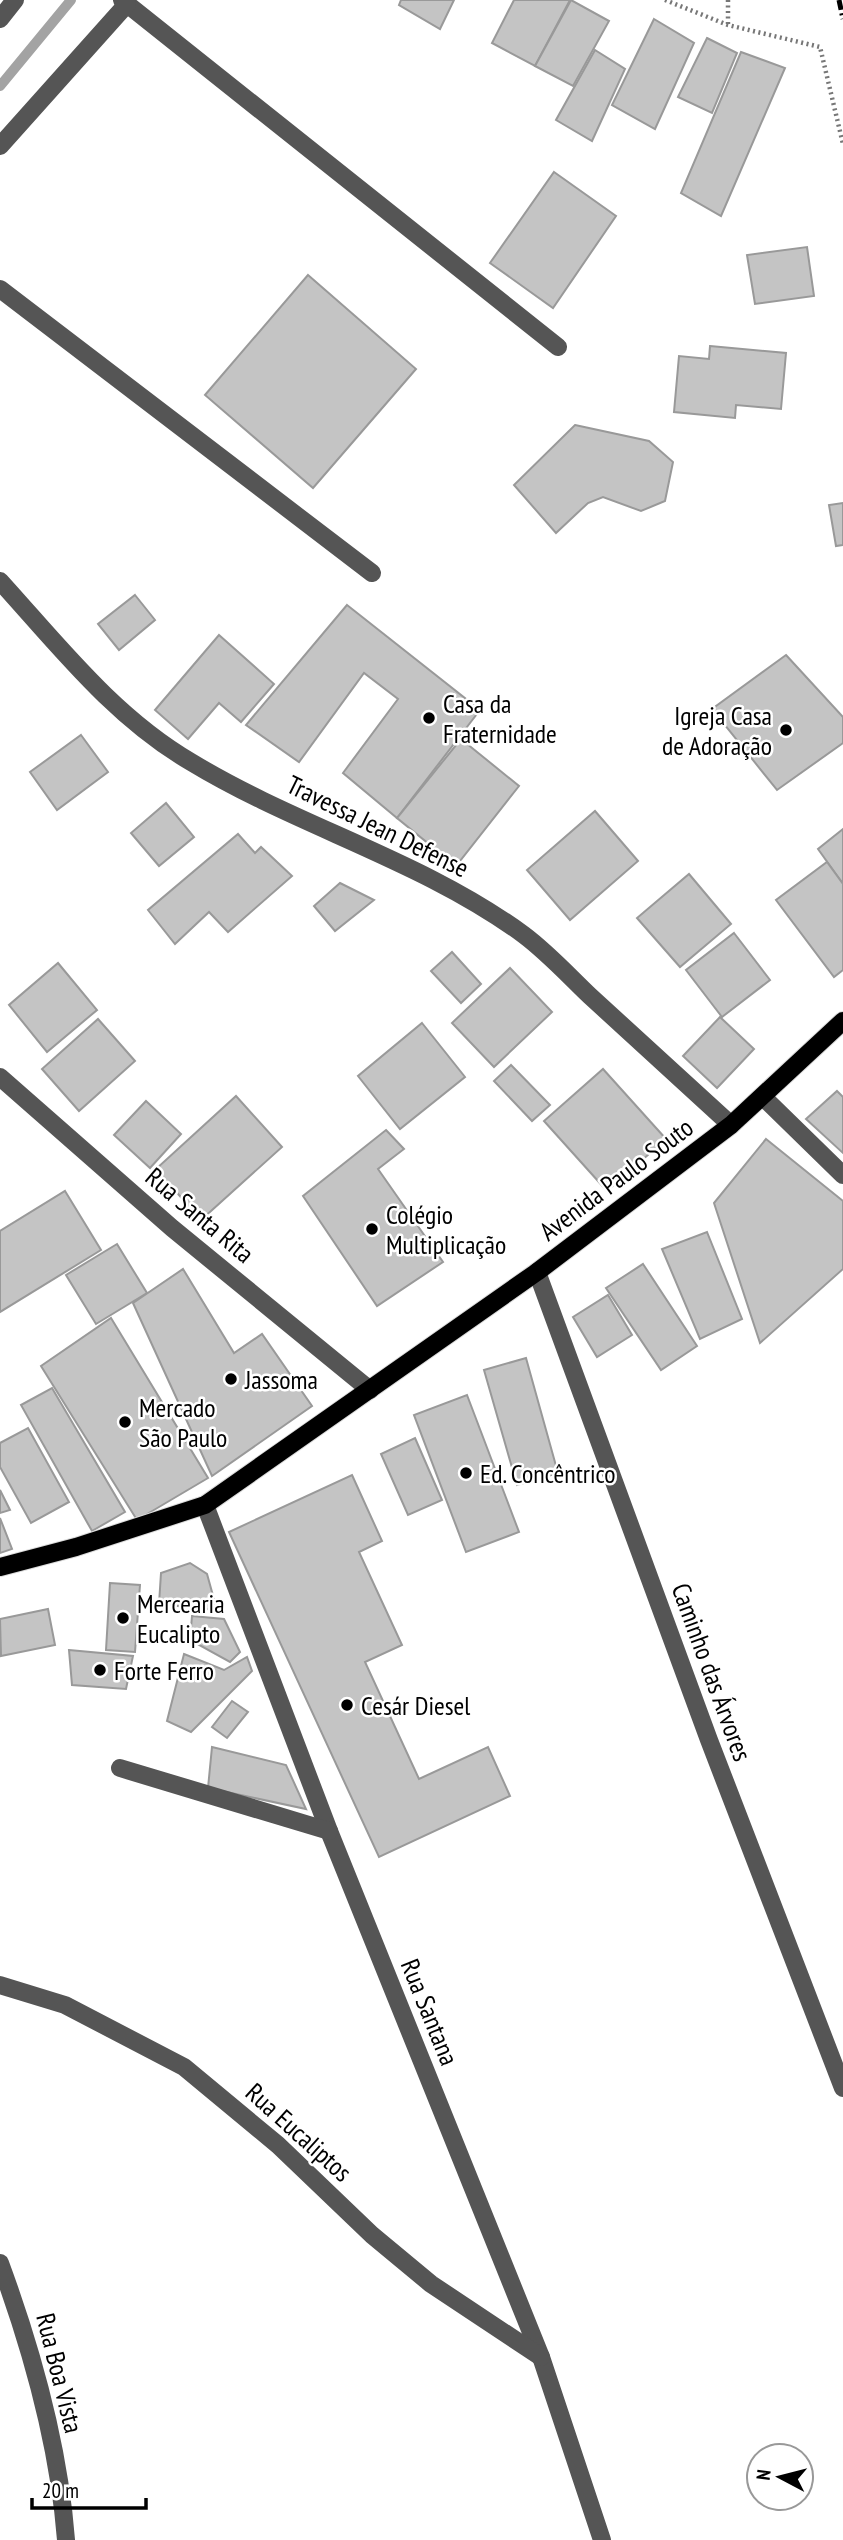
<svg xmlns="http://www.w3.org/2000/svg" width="843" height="2540" font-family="'PT Sans Narrow',sans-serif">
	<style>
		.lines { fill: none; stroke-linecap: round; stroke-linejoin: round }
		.stream { stroke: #a3a3a3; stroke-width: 10 }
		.building { fill: #c4c4c4; stroke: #999; stroke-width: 2 }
		.major-casing { stroke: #dbdbdb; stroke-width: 20 }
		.path { stroke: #777; stroke-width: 4.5; stroke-dasharray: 2 3.5; stroke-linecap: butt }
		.minor { stroke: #555; stroke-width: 18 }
		.major { stroke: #000; stroke-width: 18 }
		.rail { stroke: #000; stroke-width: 5; stroke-dasharray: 10 3.5 2 3.5; stroke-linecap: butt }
		.poi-dot { fill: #000; stroke: #fff; stroke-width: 2.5 }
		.labels { text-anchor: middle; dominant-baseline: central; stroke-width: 5; stroke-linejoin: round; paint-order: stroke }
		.poi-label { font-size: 26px; fill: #000; stroke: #fff; text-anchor: start }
		.street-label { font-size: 26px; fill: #000; stroke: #fff }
	</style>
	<rect width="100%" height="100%" fill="#fff"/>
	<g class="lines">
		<polyline class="stream" points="0,86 71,0"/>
	</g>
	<g class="building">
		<polygon points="401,0 454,0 440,29 399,5"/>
		<polygon points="514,0 570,0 535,66 492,43"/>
		<polygon points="571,0 609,21 573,86 535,66"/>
		<polygon points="654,19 694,43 655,129 612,105"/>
		<polygon points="707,38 737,53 712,113 678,97"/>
		<polygon points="595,50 625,69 592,141 556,120"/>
		<polygon points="741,52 785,68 721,216 681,193"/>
		<polygon points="554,172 616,216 553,308 490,263"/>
		<polygon points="807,247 814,296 755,304 747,255"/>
		<polygon points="308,275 416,369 313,488 205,395"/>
		<polygon points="710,346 786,353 781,409 736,405 735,418 674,412 679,356 709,359"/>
		<polygon points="575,425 649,441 673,462 665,501 641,511 603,497 588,503 556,533 514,485"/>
		<polygon points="843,503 843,545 836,546 829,505"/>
		<polygon points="135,595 155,620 119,650 98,624"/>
		<polygon points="347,605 480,710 397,818 343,773 398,699 364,673 299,762 246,725"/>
		<polygon points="219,635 274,684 241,722 219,703 188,739 155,710"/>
		<polygon points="786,655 843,717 843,743 777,790 712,709"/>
		<polygon points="81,735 108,772 57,810 30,772"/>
		<polygon points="461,739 519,786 456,866 397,818"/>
		<polygon points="166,803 194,837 159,866 131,833"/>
		<polygon points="595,811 638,861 570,920 527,870"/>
		<polygon points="843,829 843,884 818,849"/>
		<polygon points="238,834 255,853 261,847 292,876 228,932 209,912 175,944 148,910"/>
		<polygon points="827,862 843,884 843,970 834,977 776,900"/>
		<polygon points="689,874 731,924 680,967 637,918"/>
		<polygon points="340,883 374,900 335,931 314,906"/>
		<polygon points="734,933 770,980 722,1017 686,970"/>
		<polygon points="452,952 481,984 461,1003 431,971"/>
		<polygon points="58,963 97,1010 47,1052 9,1005"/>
		<polygon points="510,968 552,1012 494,1067 452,1023"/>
		<polygon points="720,1017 754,1049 717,1088 683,1056"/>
		<polygon points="98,1019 135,1061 79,1111 42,1069"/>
		<polygon points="422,1023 465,1077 400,1129 358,1076"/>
		<polygon points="511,1065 550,1105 532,1121 494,1081"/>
		<polygon points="603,1069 666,1139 607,1191 544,1121"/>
		<polygon points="837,1091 843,1097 843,1153 806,1119"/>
		<polygon points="236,1096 282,1147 201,1220 156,1169"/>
		<polygon points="146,1101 181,1134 150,1168 114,1135"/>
		<polygon points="386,1130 404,1149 378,1169 443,1262 377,1306 303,1196"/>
		<polygon points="766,1139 843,1201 843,1269 760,1343 714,1203"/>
		<polygon points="65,1191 101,1250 0,1312 0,1231"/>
		<polygon points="707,1232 742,1319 700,1339 662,1249"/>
		<polygon points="117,1244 147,1293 96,1324 66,1275"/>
		<polygon points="643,1264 697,1346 661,1370 606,1288"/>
		<polygon points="183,1269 234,1353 262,1334 312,1406 212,1476 133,1303"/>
		<polygon points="608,1295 632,1335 597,1357 573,1317"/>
		<polygon points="111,1318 208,1478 137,1520 41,1366"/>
		<polygon points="526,1358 558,1473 517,1485 484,1370"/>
		<polygon points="52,1388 125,1512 92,1531 21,1405"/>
		<polygon points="467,1395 519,1532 466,1552 414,1415"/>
		<polygon points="28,1428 69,1502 31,1523 0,1467 0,1443"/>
		<polygon points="415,1438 442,1500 408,1515 381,1454"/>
		<polygon points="352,1475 382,1541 359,1552 402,1645 365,1662 419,1779 488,1747 510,1796 379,1857 229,1532"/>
		<polygon points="0,1490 10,1510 0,1513"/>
		<polygon points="0,1518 12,1549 0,1553"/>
		<polygon points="190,1563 207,1574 217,1610 159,1604 161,1573"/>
		<polygon points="110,1583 140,1585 135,1652 106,1650"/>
		<polygon points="48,1609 55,1645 1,1656 0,1619"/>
		<polygon points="192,1616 224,1619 240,1652 230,1662 190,1640"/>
		<polygon points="69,1650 133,1656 126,1689 72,1685"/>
		<polygon points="184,1654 224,1670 247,1657 252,1671 191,1732 167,1721"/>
		<polygon points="232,1701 248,1712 227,1738 212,1727"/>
		<polygon points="212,1747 286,1765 306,1809 208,1788"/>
	</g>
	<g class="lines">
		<defs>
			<polyline id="major" points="0,1567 76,1547 205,1505 537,1272 731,1125 843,1021"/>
		</defs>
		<use href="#major" class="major-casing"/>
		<g class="path">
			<polyline points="665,0 728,25 820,47 843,144"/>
			<polyline points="728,0 728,25"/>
		</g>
		<g class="minor">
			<polyline points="122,0 558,347"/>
			<polyline points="0,19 15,0"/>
			<polyline points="0,146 127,4"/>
			<polyline points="0,289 372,573"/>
			<path d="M0 581C59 646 114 717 191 762 298 827 422 860 524 935 548 953 569 976 590 996 637 1039 684 1082 731 1125"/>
			<polyline points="0,1077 172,1228 370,1390"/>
			<polyline points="763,1097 843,1175"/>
			<polyline points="537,1272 709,1740 843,2088"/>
			<polyline points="205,1505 329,1831 541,2357 602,2540"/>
			<polyline points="120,1768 329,1831"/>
			<polyline points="0,1985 65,2005 184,2067 278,2145 372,2235 431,2284 541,2357"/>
			<path d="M0 2263C32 2350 59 2447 66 2540"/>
		</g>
		<use href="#major" class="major"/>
		<polyline class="rail" points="839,0 843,19"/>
	</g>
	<g class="poi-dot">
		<circle cx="429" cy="718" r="7"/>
		<circle cx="786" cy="730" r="7"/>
		<circle cx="372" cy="1229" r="7"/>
		<circle cx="231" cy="1379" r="7"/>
		<circle cx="125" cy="1422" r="7"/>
		<circle cx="466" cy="1473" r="7"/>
		<circle cx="123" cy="1618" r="7"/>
		<circle cx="100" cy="1670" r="7"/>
		<circle cx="347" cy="1705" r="7"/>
	</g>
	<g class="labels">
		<g class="poi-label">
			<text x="443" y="703">Casa da<tspan x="443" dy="30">Fraternidade</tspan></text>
			<text x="772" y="715" text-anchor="end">Igreja Casa<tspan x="772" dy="30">de Adoração</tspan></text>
			<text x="386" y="1214">Colégio<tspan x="386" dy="30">Multiplicação</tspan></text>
			<text x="245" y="1379">Jassoma</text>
			<text x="139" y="1407">Mercado<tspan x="139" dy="30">São Paulo</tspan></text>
			<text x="480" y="1473">Ed. Concêntrico</text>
			<text x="137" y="1603">Mercearia<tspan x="137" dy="30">Eucalipto</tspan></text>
			<text x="114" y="1670">Forte Ferro</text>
			<text x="361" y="1705">Cesár Diesel</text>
		</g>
		<g class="street-label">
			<text transform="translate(378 826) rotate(26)">Travessa Jean Defense</text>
			<text transform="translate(616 1179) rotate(-37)">Avenida Paulo Souto</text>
			<text transform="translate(200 1215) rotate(40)">Rua Santa Rita</text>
			<text transform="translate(712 1672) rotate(70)">Caminho das Árvores</text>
			<text transform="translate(430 2012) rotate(68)">Rua Santana</text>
			<text transform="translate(299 2132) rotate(42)">Rua Eucaliptos</text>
			<text transform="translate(60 2373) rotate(76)">Rua Boa Vista</text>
		</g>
	</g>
	<g transform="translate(780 2477) rotate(277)"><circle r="33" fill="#ffffff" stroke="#999999" stroke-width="2"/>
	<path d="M0-5L12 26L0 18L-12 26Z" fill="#000000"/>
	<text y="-10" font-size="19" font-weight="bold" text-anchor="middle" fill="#000000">N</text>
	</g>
	<path d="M32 2498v10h114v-10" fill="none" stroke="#000000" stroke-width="3.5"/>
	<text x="42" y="2498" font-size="21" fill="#000000" stroke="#ffffff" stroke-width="5" paint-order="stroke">20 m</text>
</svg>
